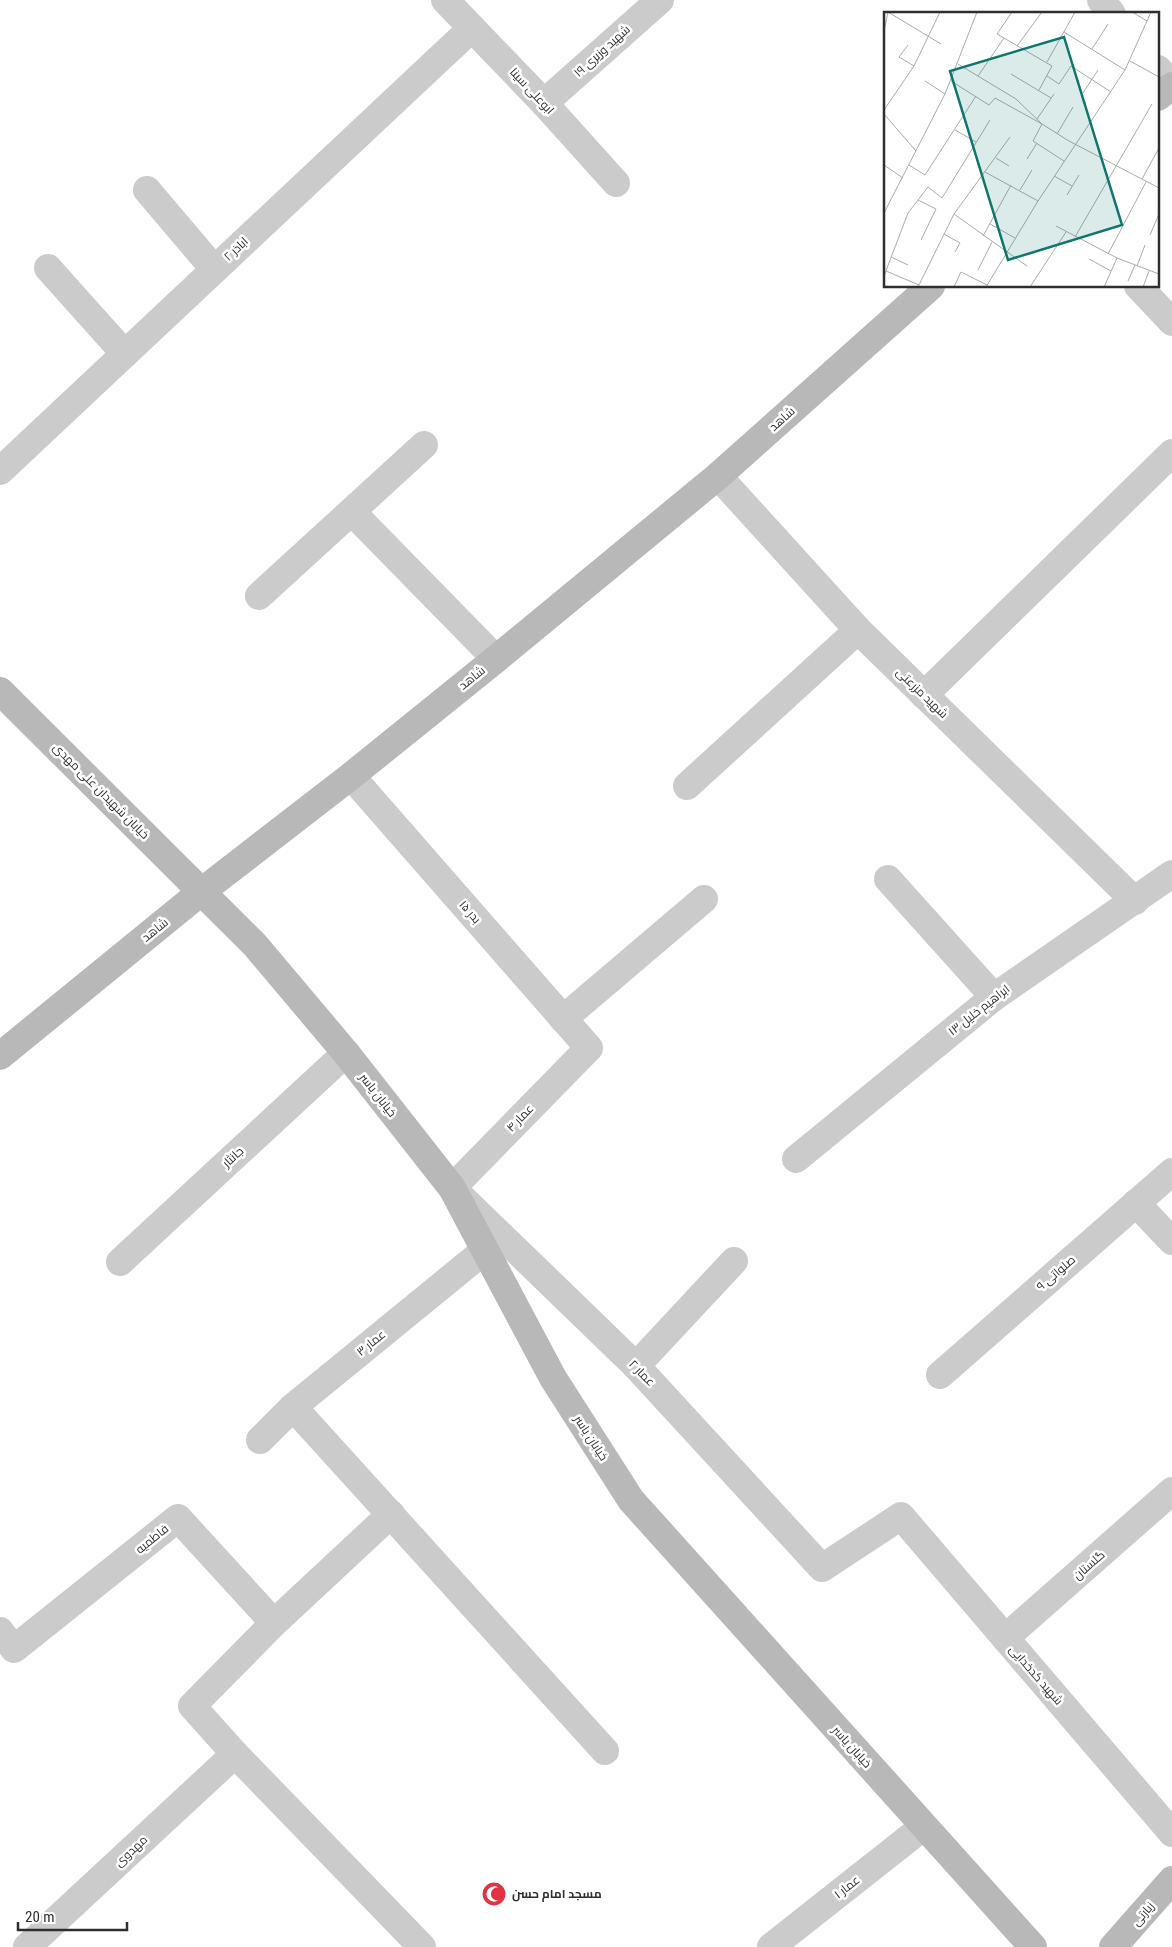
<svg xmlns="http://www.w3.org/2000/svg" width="1172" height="1947" font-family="'Roboto Condensed',Cairo,sans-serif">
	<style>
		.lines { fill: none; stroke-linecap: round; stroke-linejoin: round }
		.street { stroke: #cbcbcb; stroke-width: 28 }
		.secondary { stroke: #b8b8b8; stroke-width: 28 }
		.labels { text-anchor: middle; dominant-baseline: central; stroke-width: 5; stroke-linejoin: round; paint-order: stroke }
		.street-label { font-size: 12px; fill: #2e2e2e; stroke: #fff }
		.poi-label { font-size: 12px; font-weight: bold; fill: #2e2e2e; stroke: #fff; text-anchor: start }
		.inset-road { fill: none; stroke: #ababab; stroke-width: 1 }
		.view { fill: #0f766e; fill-opacity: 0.15; stroke: #0f766e; stroke-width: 2.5 }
		.inset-edge { fill: none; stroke: #2e2e2e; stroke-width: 2.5 }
	</style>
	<rect width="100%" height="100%" fill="#fff"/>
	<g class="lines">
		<g class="street">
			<polyline points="445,0 544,103 616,183"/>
			<polyline points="1101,0 1112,14"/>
			<polyline points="1158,69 1172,85"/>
			<polyline points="544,103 660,0"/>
			<polyline points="147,190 214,269"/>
			<polyline points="48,268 125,354"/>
			<polyline points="1138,286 1172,322"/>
			<polyline points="0,471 472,28"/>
			<polyline points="718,476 858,630 1135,901"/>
			<polyline points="352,512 496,659"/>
			<polyline points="259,596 424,445"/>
			<polyline points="924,695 1172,453"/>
			<polyline points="351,776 589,1048 452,1188 636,1366 822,1568 901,1516 1172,1833"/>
			<polyline points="687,786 858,630"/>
			<polyline points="888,879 994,997"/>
			<polyline points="563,1019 704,899"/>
			<polyline points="796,1159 994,997 1172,874"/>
			<polyline points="1136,1203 1172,1241"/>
			<polyline points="120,1262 346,1053"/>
			<polyline points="636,1366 734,1261"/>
			<polyline points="940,1375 1172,1172"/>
			<polyline points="293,1407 605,1751"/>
			<polyline points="260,1440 293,1407 485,1250"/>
			<polyline points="391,1514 274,1623 192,1706 235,1754 422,1947"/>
			<polyline points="0,1631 14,1649 178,1518 274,1623"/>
			<polyline points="1005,1638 1172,1491"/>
			<polyline points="27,1947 235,1754"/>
			<polyline points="771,1947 923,1827"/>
		</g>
		<g class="secondary">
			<polyline points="1158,97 1172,86"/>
			<polyline points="0,691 255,945 346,1053 452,1188 553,1378 631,1500 1033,1947"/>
			<polyline points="0,1056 201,892 351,776 496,659 718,476 931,286"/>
			<polyline points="1113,1947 1172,1880"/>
		</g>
	</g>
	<defs>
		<symbol id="mosque-disc" viewBox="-11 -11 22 22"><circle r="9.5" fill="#e33243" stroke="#fff"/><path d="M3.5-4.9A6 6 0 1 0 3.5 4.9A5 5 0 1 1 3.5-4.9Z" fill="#fff"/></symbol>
	</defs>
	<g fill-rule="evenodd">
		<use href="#mosque-disc" x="480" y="1880" width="28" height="28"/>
	</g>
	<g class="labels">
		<g class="street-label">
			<text transform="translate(602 51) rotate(-42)">شهید وزیری ۱۹</text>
			<text transform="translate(532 91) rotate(47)">ابوعلی سینا</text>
			<text transform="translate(236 249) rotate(-43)">اباذر ۲</text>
			<text transform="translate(782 419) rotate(-42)">شاهد</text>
			<text transform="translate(472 678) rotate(-39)">شاهد</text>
			<text transform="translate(922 693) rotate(44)">شهید مزرعتی</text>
			<text transform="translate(101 791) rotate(45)">خیابان شهیدان علی مهدی</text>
			<text transform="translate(470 912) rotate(49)">بدر ۱۵</text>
			<text transform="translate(155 930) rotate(-39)">شاهد</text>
			<text transform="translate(979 1010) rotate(-38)">ابراهیم خلیل ۱۳</text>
			<text transform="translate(378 1095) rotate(52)">خیابان یاسر</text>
			<text transform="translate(520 1118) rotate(-46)">عمار ۴</text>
			<text transform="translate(233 1157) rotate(-43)">جانثار</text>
			<text transform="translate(1056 1273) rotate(-41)">صلواتی ۹</text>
			<text transform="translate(371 1343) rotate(-39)">عمار ۳</text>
			<text transform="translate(642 1373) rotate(46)">عمار ۲</text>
			<text transform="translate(591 1438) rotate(57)">خیابان یاسر</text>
			<text transform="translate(152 1539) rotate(-39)">فاطمیه</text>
			<text transform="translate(1089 1565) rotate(-41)">گلستان</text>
			<text transform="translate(1036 1675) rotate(49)">شهید کدخدایی</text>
			<text transform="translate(852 1747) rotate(48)">خیابان یاسر</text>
			<text transform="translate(131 1851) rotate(-43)">مهدوی</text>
			<text transform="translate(847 1887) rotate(-38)">عمار ۱</text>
			<text transform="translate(1143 1914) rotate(-49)">زیارتی</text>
		</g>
		<g class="poi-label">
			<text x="512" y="1894">مسجد امام حسن</text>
		</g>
	</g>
	<g transform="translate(884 12)">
		<rect width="275" height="275" fill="#fff"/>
		<path class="inset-road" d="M4 0 57 32M128 0 113 22 168 54 155 78M248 0 263 9M0 19 4 0M180 20 241 58M24 33 15 45 30 54M133 34 158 0M208 37 224 12M246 49 275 65M163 50 191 0M74 52 132 87 158 112 185 129 275 176M127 62 167 86M94 64 120 26M163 64 175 72 187 54 227 80M41 69 61 82M67 69 105 93 111 86 158 112 149 129 180 149M199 81 214 58M0 98 30 54 56 0M0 102 32 139M153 107 170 82M71 118 92 130M173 122 189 95M112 146 125 154M143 147 153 131M0 153 19 166M25 153 41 163 92 84M101 160 154 189M170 164 188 174M258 167 275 136M136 178 148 158M183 183 195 163M34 188 52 197 37 228M0 201 61 82 93 0M70 202 143 254M106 212 131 226M172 214 233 246 275 262M60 222 76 231 71 240M266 223 275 202M99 224 127 173M191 225 268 92M224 242 262 170M7 245 24 253M205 247 227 259M253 254 261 233M94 258 108 230M2 259 35 273M0 264 24 201 44 175 58 186 106 108M244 269 251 253M34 275 70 202 126 125M70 275 77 260 103 273M102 275 154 189 241 58 267 0M146 275 182 220M220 275 233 246M259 275 265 259"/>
		<path class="view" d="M180 25 238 213 124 248 66 59Z"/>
		<rect width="275" height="275" class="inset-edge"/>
	</g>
	<path d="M18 1922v8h109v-8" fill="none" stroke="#2e2e2e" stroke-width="2.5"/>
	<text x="25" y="1922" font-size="15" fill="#2e2e2e" stroke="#ffffff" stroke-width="4" paint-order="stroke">20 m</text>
</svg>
